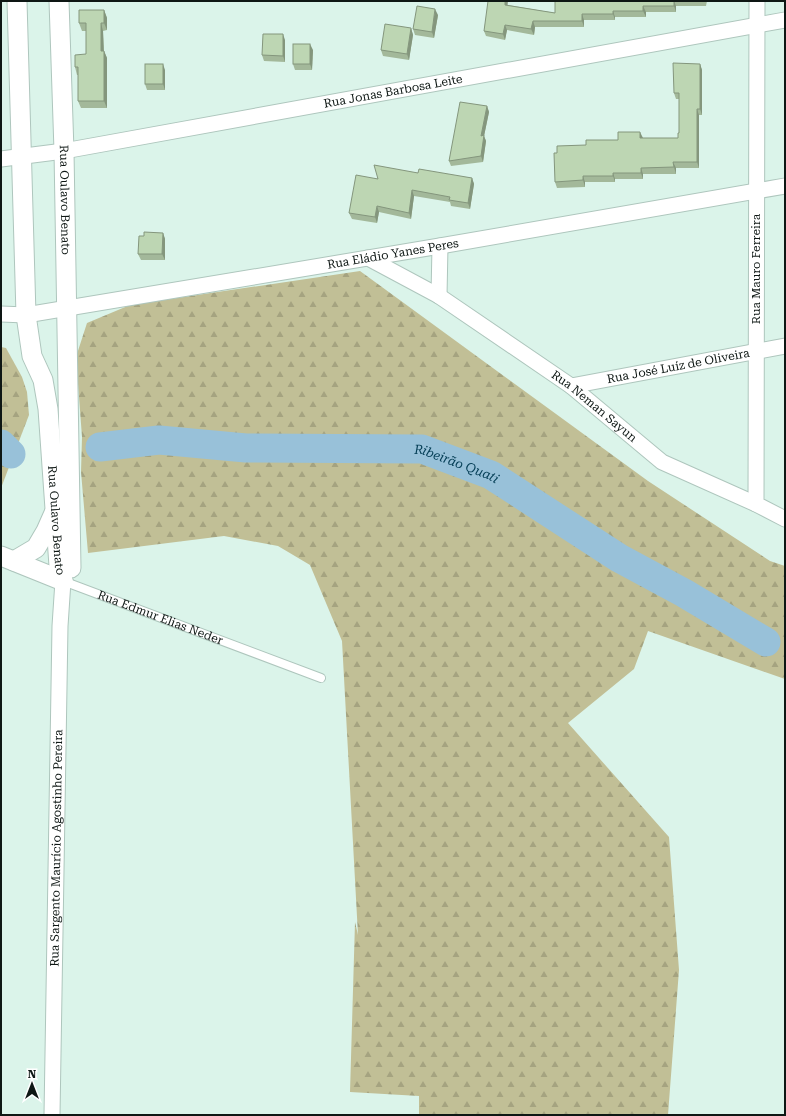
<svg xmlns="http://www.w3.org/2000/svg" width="786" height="1116" font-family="'Roboto Serif',serif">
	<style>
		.forest { fill: url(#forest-firs) }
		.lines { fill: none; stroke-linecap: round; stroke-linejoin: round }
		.river { stroke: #98c1d9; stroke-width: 29 }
		.service-casing { stroke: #aec6bd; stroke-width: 10 }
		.minor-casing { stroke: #aec6bd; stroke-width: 17 }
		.tertiary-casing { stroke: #aec6bd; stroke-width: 21 }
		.service { stroke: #fff; stroke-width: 8 }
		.minor { stroke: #fff; stroke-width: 15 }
		.tertiary { stroke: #fff; stroke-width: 19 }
		.wall { fill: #a3b89a }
		.shaded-wall { fill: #84967d }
		.building { fill: #bdd6b3; stroke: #84967d }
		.labels { text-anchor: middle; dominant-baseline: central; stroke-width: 3; stroke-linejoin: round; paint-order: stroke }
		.street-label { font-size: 12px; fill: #0e1714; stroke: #fff }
		.water-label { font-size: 13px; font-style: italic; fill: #074058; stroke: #fff }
	</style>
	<defs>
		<pattern id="forest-firs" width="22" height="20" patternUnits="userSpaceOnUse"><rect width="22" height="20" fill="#c1bf96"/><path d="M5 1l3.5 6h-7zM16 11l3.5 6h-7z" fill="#a5a380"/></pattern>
	</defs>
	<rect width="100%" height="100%" fill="#dbf4ea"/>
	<g class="forest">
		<polygon points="360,271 648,481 770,561 785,566 785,679 648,631 634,669 568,723 669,837 679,970 668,1115 419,1115 419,1096 350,1092 355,922 358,935 342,641 310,565 278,546 224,536 88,553 81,472 82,437 76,357 87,323 130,305"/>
		<polygon points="1,347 6,348 22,377 27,392 29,415 1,488"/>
	</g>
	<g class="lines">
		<g class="river">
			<polyline points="1,444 11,454"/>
			<path id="s1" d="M100 447 159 440 246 448 422 449 491 475 619 558 684 593 766 642"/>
		</g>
		<defs>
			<g id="service">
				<path id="s2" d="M63 581 321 678"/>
			</g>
			<g id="minor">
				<polyline points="757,1 756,504 785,519"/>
				<path id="s3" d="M1 159 64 151 785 20"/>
				<path id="s4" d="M368 258 439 296 571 386 662 462 756 504"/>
				<polyline points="439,296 440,246"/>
				<path id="s5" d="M1 314 26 315 440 246 785 186"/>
				<path id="s6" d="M571 386 785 346"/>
				<path id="s7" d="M52 1115 60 626 63 581"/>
			</g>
			<g id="tertiary">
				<path id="s8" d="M17 1 26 315 32 356 43 380 48 409 59 566 63 581"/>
				<path id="s9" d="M59 1 64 151 71 568"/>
				<polyline points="1,556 63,581"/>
				<polyline points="14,561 36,548 46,531 54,513"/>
			</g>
		</defs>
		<use href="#service" class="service-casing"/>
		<use href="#minor" class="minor-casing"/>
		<use href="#tertiary" class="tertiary-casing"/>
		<use href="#service" class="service"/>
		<use href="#minor" class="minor"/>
		<use href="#tertiary" class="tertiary"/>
	</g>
	<g class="wall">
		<polygon points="555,1 707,1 706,6 676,6 676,12 646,12 646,17 615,17 615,20 584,20 584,27 535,27 534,35 507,30 505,40 486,36 484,31 508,5 555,13"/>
		<polygon points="104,10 107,18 107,30 103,31 104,51 107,58 107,108 81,108 78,101 78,75 77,75 75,67 86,54 86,31 82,31 79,23"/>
		<polygon points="438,15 434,38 415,35 413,29"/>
		<polygon points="411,28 413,35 409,60 383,56 381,50"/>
		<polygon points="285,40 285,62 264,61 262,55"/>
		<polygon points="313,50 312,70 295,70 293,64"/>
		<polygon points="700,64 702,70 702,115 699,115 699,168 676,168 676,174 643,174 643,179 615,179 615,182 585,182 585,187 557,188 555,182 557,153 586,145 618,140 643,138 678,138 679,133 679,99 676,99 674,93"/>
		<polygon points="165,70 165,90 147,90 145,84"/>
		<polygon points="487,106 489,112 484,136 486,141 483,162 451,166 449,161"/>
		<polygon points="418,173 472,178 474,184 470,209 451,206 450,202 414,196 411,219 379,212 377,223 352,219 349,213"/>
		<polygon points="163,233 165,239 165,260 141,260 138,254 144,236"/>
	</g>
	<g class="shaded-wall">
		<polygon points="505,1 508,1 507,10 505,5"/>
		<polygon points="674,1 676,6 676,12 674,6"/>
		<polygon points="643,6 646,12 646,17 643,11"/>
		<polygon points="435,9 438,15 434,38 432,32"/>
		<polygon points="104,10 107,18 107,30 104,23"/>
		<polygon points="613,11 615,17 615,20 613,14"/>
		<polygon points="582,14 584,20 584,27 582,21"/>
		<polygon points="533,21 535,27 534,35 531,29"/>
		<polygon points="101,23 103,31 104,59 101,51"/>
		<polygon points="505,25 507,30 505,40 503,34"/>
		<polygon points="411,28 413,35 409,60 407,54"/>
		<polygon points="283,34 285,40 285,62 283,56"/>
		<polygon points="310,44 313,50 312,70 310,64"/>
		<polygon points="104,51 107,58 107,108 104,101"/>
		<polygon points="163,64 165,70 165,90 163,84"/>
		<polygon points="700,64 702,70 702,115 700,109"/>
		<polygon points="487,106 489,112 484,136 486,141 483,162 481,156 481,136"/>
		<polygon points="697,109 699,115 699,168 697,162"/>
		<polygon points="640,132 643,138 643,144 640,138"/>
		<polygon points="673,162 676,168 676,174 674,167"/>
		<polygon points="641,168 643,174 643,179 641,173"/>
		<polygon points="613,173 615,179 615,182 613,176"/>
		<polygon points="583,176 585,182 585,187 583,180"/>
		<polygon points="472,178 474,184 470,209 468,203"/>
		<polygon points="412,190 414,196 411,219 409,213"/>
		<polygon points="377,206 379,212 377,223 375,217"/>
		<polygon points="163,233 165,239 165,260 162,254"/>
	</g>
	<g class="building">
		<polygon points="488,1 505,1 505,5 555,13 555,1 674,1 674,6 643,6 643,11 613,11 613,14 582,14 582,21 533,21 531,29 505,25 503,34 484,31"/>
		<polygon points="417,6 435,9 432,32 413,29"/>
		<polygon points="79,10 104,10 104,23 101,23 101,51 104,51 104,101 78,101 78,67 75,67 75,55 86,54 86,23 79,23"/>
		<polygon points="385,24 411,28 407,54 381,50"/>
		<polygon points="263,34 283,34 283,56 262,55"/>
		<rect x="293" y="44" width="17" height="20"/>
		<polygon points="673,63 700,64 700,109 697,109 697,162 673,162 674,167 641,168 641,173 613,173 613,176 583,176 583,180 555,182 554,153 557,153 557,146 586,145 586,140 618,140 618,132 640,132 640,138 678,138 678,133 679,133 679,93 674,93"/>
		<rect x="145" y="64" width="18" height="20"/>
		<polygon points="460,102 487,106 481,136 484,135 481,156 449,161"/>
		<polygon points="374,165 418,173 419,169 472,178 468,203 449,200 450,197 412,190 409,213 377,206 375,217 349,213 356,175 378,179"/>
		<polygon points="144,232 163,233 162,254 138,254 139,236 144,236"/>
	</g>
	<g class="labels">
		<g class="street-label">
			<text stroke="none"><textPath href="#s3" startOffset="398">Rua Jonas Barbosa Leite</textPath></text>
			<text stroke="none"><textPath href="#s9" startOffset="199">Rua Oulavo Benato</textPath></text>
			<text stroke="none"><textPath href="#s5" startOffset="397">Rua Eládio Yanes Peres</textPath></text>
			<text transform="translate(756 269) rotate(-90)">Rua Mauro Ferreira</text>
			<text stroke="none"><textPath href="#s6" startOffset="109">Rua José Luíz de Oliveira</textPath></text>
			<text stroke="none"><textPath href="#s4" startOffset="271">Rua Neman Sayun</textPath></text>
			<text stroke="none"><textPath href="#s8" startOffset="523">Rua Oulavo Benato</textPath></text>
			<text stroke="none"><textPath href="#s2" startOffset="104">Rua Edmur Elias Neder</textPath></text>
			<text stroke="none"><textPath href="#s7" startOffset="267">Rua Sargento Maurício Agostinho Pereira</textPath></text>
		</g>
		<g class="water-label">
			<text stroke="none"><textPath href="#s1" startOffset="360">Ribeirão Quati</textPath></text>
		</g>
	</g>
	<rect width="786" height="1116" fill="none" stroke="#0e1714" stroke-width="4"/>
	<g transform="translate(32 1084)" stroke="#ffffff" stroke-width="3" paint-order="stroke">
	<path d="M0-3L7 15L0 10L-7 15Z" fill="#0e1714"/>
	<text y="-6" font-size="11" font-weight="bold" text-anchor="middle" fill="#0e1714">N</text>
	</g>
</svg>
